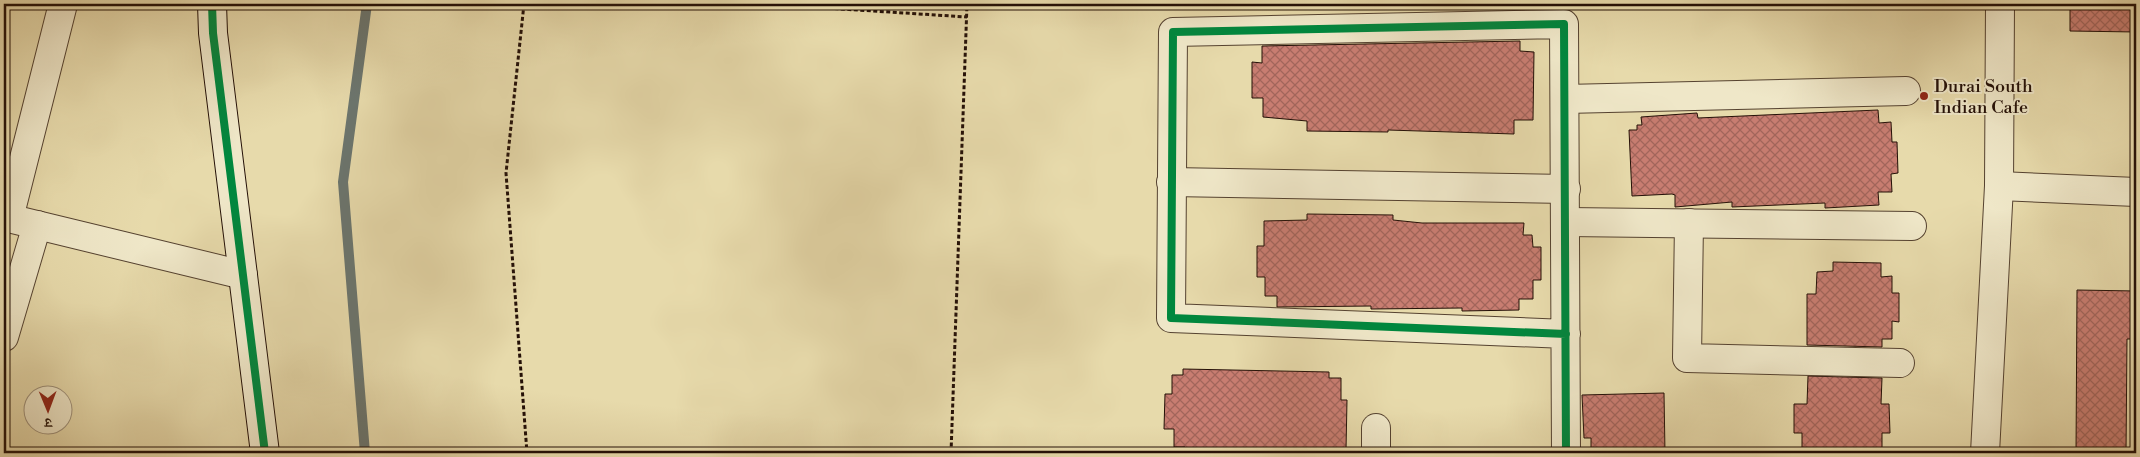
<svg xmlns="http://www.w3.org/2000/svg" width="2140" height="457" font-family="'Libre Bodoni','Noto Serif Devanagari',serif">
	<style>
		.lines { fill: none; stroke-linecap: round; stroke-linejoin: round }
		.stream { stroke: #6b756e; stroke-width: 10 }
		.building { fill: url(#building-cross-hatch); stroke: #241007 }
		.street-casing { stroke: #554230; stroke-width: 30 }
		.secondary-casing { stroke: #241007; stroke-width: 30 }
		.path { stroke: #241007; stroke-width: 3; stroke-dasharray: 4 2.5; stroke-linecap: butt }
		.street { stroke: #efe7c8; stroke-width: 28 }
		.secondary { stroke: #efe7c8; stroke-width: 28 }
		.cycleway-casing { stroke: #efe7c8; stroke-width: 11 }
		.cycleway { stroke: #00873e; stroke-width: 8 }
		.poi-dot { fill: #8f2418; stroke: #efe7c8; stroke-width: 2 }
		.labels { text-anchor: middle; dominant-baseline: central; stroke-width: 4; stroke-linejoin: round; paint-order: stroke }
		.poi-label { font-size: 18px; fill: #241007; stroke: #efe7c8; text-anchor: start }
	</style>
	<defs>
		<pattern id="building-cross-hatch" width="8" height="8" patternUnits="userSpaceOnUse" patternTransform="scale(1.25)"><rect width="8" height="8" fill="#c87d71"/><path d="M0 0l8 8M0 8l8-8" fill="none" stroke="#a2655b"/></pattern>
	</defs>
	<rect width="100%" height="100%" fill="#e7daab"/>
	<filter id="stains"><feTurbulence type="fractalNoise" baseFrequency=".004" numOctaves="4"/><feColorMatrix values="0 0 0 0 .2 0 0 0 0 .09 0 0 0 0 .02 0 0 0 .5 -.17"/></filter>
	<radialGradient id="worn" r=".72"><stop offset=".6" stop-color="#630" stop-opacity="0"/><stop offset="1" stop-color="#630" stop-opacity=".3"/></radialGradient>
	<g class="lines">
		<polyline class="stream" points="365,453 343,182 367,4"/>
	</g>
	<g class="building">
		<polygon points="2070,4 2136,4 2136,32 2070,31"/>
		<polygon points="1520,41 1520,51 1534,52 1533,120 1514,120 1514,134 1388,130 1388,132 1307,131 1307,121 1263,117 1263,98 1252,98 1252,62 1262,63 1262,46"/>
		<polygon points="1878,110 1879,123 1891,122 1892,142 1897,142 1898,173 1891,174 1892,192 1878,192 1879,205 1825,208 1825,203 1732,207 1732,202 1675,207 1675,195 1672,194 1632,196 1629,130 1637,130 1637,125 1642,125 1641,117 1697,113 1698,118"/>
		<polygon points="1307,214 1393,215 1393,220 1422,223 1524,223 1523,235 1532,235 1533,247 1541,247 1541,280 1533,280 1533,299 1519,299 1519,310 1462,311 1462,308 1371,309 1371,306 1277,307 1277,296 1265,296 1265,277 1257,277 1257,246 1264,246 1264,221 1307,220"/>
		<polygon points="1833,262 1881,263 1881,277 1892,276 1892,293 1899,293 1899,322 1892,321 1892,339 1882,339 1882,347 1807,345 1807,294 1816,294 1817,272 1833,271"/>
		<polygon points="2077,290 2136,291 2136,339 2127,339 2126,453 2076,453"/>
		<polygon points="1183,369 1329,372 1329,378 1341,378 1341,400 1347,400 1346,450 1331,449 1331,453 1185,452 1185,447 1174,447 1174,429 1164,429 1165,394 1172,394 1172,375 1183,375"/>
		<polygon points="1808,376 1882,378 1881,404 1889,404 1890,433 1882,433 1882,453 1802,453 1802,433 1794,433 1794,404 1807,404"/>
		<polygon points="1664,393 1665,453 1591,453 1591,438 1584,438 1582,395"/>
	</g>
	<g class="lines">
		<defs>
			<g id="street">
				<polyline points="1565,99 1906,91"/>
				<polyline points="1171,182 1566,189"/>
				<polyline points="1999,186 2136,192"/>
				<polyline points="4,217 243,275"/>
				<polyline points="9,218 63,4"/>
				<polyline points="1567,222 1912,226"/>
				<polyline points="1689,223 1687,358 1900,363"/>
				<polyline points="1566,334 1171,318 1173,32 1564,24 1566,453"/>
				<polyline points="4,337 37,225"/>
				<polyline points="1376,428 1376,453"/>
				<polyline points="1985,453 1999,186 2000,4"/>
			</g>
			<polyline id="secondary" points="212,4 213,33 265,453"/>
		</defs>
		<use href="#street" class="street-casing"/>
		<use href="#secondary" class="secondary-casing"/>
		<g class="path">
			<polyline points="524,4 506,173 527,453"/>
			<polyline points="763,4 967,17"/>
			<polyline points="951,453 967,4"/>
		</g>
		<use href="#street" class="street"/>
		<use href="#secondary" class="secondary"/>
		<defs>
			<g id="cycleway">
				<polyline points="212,4 213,33 265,453"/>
				<polyline points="1566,334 1171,318 1173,32 1564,24 1566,453"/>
			</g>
		</defs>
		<use href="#cycleway" class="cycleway-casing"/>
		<use href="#cycleway" class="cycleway"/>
	</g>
	<circle class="poi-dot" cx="1924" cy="96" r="5"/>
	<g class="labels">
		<g class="poi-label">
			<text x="1934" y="86">Durai South<tspan x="1934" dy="21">Indian Cafe</tspan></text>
		</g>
	</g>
	<rect width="2140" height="457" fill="none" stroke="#e7daab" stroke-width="20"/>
	<rect x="5" y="5" width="2130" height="447" fill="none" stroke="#241007" stroke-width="2.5"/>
	<rect x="10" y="10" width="2120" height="437" fill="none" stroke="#241007"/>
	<g transform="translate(48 410) rotate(179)"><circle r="24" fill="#efe7c8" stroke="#9e917b"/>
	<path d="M0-4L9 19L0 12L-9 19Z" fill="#8f2418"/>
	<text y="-8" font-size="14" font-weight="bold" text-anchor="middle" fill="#241007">उ</text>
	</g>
	<rect width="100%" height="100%" filter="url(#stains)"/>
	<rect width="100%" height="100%" fill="url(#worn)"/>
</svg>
